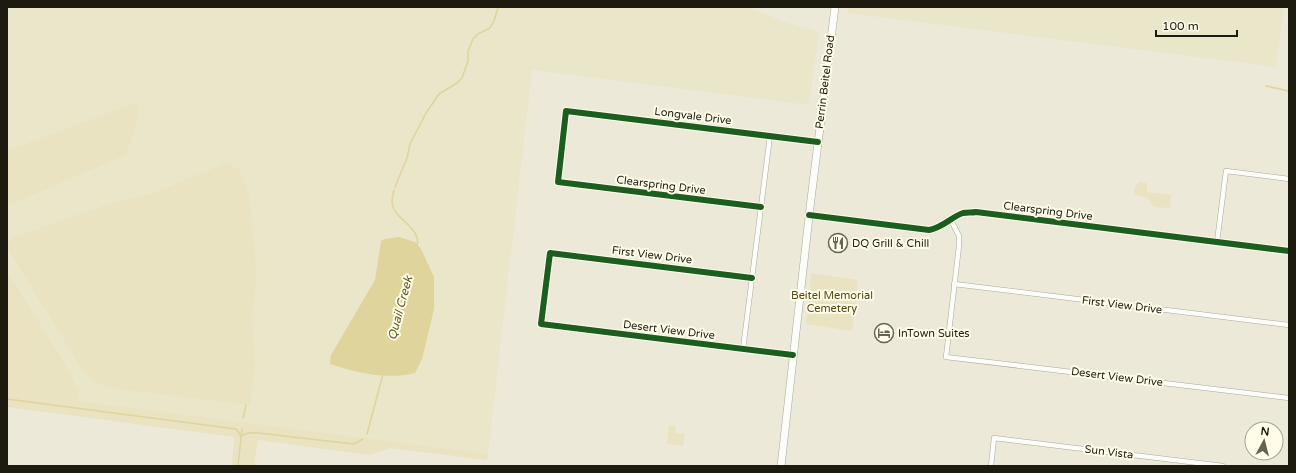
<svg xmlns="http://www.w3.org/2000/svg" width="1296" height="473" font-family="'Varela Round',sans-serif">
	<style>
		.built { fill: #eae6ca }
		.green { fill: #e9e3c1 }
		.water { fill: #ded49c }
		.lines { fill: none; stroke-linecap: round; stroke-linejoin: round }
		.stream { stroke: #ded49c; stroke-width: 1.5 }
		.minor-casing { stroke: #a9a89b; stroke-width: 5.5 }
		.primary-casing { stroke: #a9a89b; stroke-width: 8 }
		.minor { stroke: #fcfcf9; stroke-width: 4.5 }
		.primary { stroke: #fcfcf9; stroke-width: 7 }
		.cycleway-casing { stroke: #fffcea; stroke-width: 8 }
		.cycleway { stroke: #1b5e20; stroke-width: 6 }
		.labels { text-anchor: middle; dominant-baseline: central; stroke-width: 4; stroke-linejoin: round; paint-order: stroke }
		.street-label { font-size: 11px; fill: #1d1b10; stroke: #fffcea }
		.poi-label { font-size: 11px; fill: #1d1b10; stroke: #fffcea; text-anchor: start }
		.park-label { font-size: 11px; fill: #524910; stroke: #fffcea }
		.water-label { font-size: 12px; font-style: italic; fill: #625822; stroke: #fffcea }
	</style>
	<rect width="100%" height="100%" fill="#ece9d9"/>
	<g class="built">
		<polygon points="7,7 747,7 783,21 819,32 809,105 532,70 488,454 7,392"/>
		<polygon points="848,7 1284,7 1276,67 847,13"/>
	</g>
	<g class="green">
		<polygon points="138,102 138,118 127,152 128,154 7,206 7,151"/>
		<polygon points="226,163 239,169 249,193 255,253 256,279 252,322 255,368 250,405 110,388 95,382 82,369 7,247 7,242 15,237 111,203 151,194"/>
		<path d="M1140 182 1146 183 1147 184V192L1171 195 1170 208 1154 207 1147 198 1135 194C1133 190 1135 184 1140 182Z"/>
		<polygon points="7,271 65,364 79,392 78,401 488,454 487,460 390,448 369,455 258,440 254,466 232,466 234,437 7,407"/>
		<polygon points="811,273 858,280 852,331 806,324"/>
		<polygon points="669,425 676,426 675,433 685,434 683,446 667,444"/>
	</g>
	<path class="water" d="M399 237 415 242 421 249 434 277V309L422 359 415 373C388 380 356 373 330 364L331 355 375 280 381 241 385 239Z"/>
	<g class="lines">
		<g class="stream">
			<polyline points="1266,86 1289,91"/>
			<polyline points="395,187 407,158 410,144 426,113 439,94 457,83 462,78 468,61 468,51 473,39 478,34 490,28 494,21 498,7"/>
			<path d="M394 190C393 194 392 199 392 203 394 220 422 227 417 247"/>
			<polyline points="7,399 236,429 241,436"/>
			<polyline points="243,418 246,405"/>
			<polyline points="367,434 383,374"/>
			<polyline points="241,436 248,433 258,433 354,444 363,439"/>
			<polyline points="238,466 242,429"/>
		</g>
		<defs>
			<g id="minor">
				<polyline points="761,207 558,182 566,111 818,142"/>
				<path d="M809 215 929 230C944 227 951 217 963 213 967 212 972 213 976 212L1289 251"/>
				<polyline points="951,220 959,236 959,246 946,357 1289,398"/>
				<polyline points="1217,242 1226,171 1289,179"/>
				<polyline points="752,278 550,253 541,324 793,355"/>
				<polyline points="954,284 1289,325"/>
				<polyline points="743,349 770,136"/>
				<polyline points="991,466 994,438 1223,466"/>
			</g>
			<polyline id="primary" points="781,466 811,199 835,7"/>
		</defs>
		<use href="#minor" class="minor-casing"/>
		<use href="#primary" class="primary-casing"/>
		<use href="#minor" class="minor"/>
		<use href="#primary" class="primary"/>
		<defs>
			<g id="cycleway">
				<polyline points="761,207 558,182 566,111 818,142"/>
				<path d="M809 215 929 230C944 227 951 217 963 213 967 212 972 213 976 212L1289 251"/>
				<polyline points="752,278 550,253 541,324 793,355"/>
			</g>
		</defs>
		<use href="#cycleway" class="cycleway-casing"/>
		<use href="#cycleway" class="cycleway"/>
	</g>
	<defs>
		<symbol id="restaurant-ring" viewBox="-11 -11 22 22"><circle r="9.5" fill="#fffcea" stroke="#656356" stroke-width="1.5"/><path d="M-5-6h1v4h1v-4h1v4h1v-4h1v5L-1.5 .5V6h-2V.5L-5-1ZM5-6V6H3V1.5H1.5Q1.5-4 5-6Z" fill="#656356"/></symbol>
		<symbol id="hotel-ring" viewBox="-11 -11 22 22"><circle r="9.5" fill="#fffcea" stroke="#656356" stroke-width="1.5"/><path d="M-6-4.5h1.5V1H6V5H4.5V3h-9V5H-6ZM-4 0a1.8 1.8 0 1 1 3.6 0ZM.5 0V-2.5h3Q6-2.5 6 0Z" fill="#656356"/></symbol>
	</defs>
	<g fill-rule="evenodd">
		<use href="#restaurant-ring" x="827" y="232" width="22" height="22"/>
		<use href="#hotel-ring" x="873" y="322" width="22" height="22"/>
	</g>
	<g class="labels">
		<g class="street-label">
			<text transform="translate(825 82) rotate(-83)">Perrin Beitel Road</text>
			<text transform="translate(693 116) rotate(7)">Longvale Drive</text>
			<text transform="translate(661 185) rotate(7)">Clearspring Drive</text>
			<text transform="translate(1048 211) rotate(7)">Clearspring Drive</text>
			<text transform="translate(652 255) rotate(7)">First View Drive</text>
			<text transform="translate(1122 305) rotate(7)">First View Drive</text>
			<text transform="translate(669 330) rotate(7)">Desert View Drive</text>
			<text transform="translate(1117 377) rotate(7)">Desert View Drive</text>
			<text transform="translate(1109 452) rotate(7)">Sun Vista</text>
		</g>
		<g class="poi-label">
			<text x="852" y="243">DQ Grill &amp; Chill</text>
			<text x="898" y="333">InTown Suites</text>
		</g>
		<g class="park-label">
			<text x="832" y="295">Beitel Memorial<tspan x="832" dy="13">Cemetery</tspan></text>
		</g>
		<g class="water-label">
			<text transform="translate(400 308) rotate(-75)">Quail Creek</text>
		</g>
	</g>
	<rect width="1296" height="473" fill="none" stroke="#1d1b10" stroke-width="16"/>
	<g transform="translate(1264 441) rotate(7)"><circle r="19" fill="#fffcea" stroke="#a5a293"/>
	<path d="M0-3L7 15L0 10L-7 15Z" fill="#656356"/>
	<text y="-6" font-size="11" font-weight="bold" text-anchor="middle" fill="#1d1b10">N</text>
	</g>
	<path d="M1156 30v6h81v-6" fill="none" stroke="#1d1b10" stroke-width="2"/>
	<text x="1162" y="30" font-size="12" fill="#1d1b10" stroke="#fffcea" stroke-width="3" paint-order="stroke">100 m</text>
</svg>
